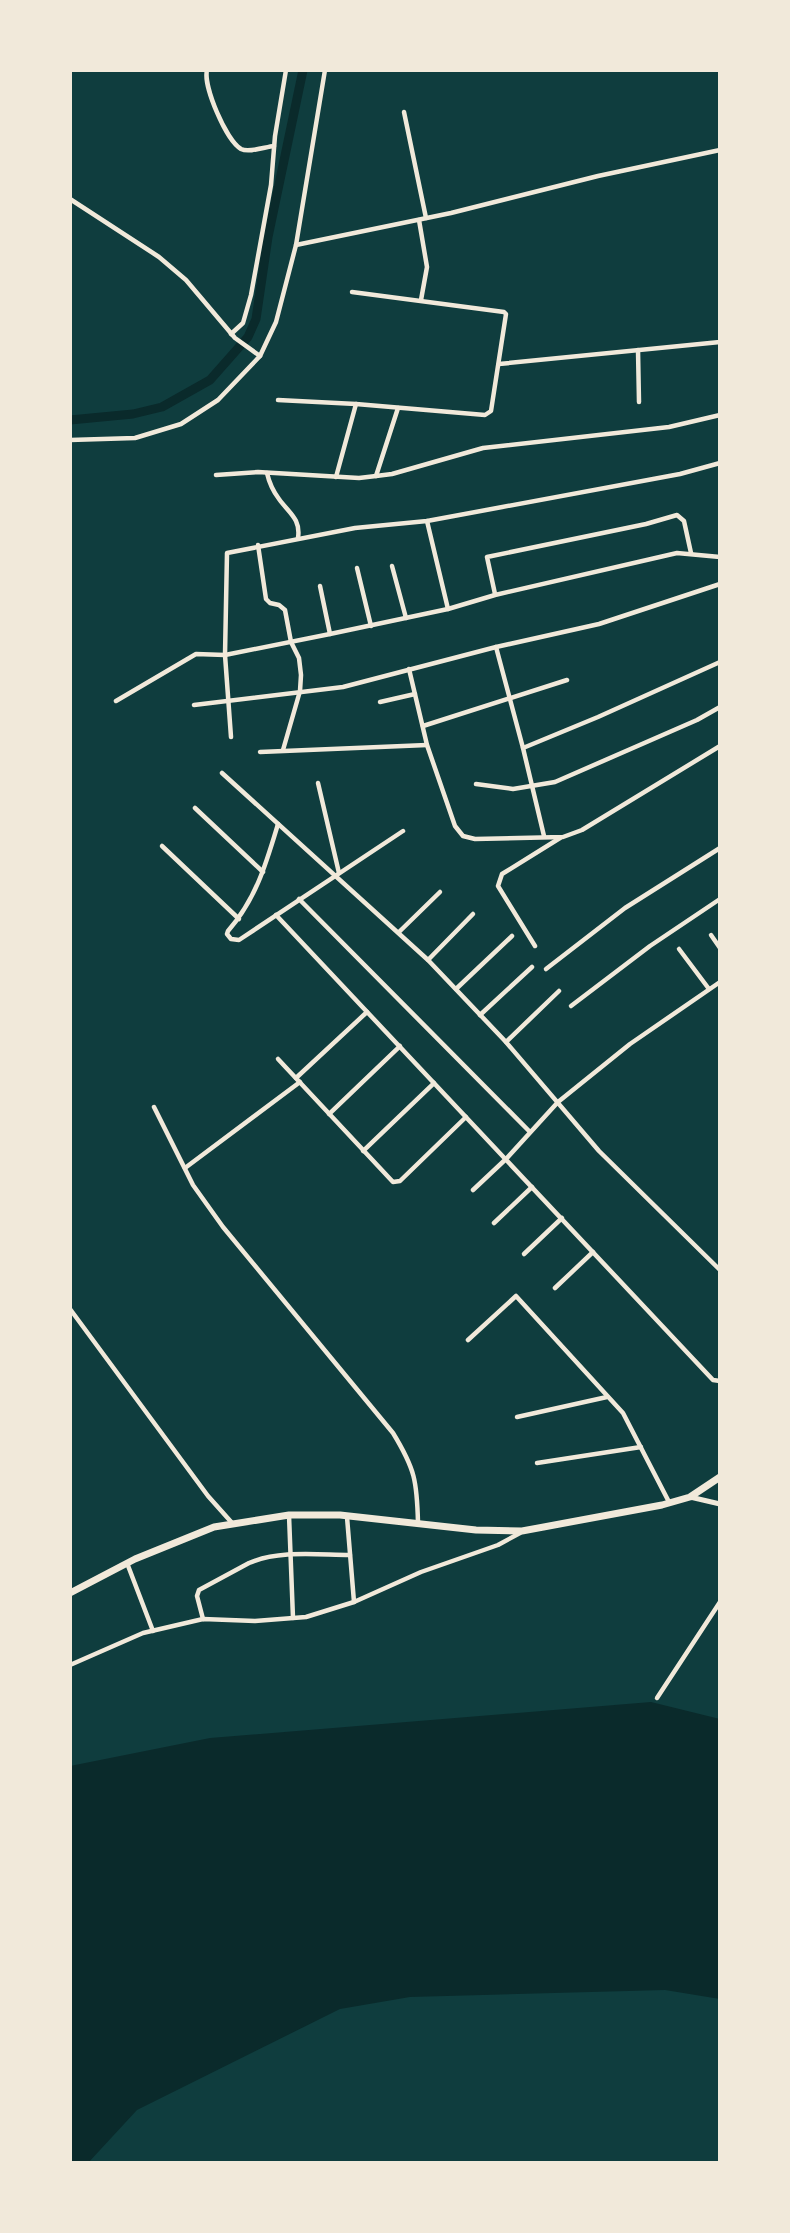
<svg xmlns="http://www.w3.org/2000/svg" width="790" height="2233" font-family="Commissioner,sans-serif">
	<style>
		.water { fill: #0a2a2b }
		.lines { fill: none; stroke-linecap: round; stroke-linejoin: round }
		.canal { stroke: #0a2a2b; stroke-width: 9 }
		.minor { stroke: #f1e9da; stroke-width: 4.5 }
		.tertiary { stroke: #f1e9da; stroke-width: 5 }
		.trunk { stroke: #f1e9da; stroke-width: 7 }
	</style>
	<rect width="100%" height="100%" fill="#0f3d3e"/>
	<polygon class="water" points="651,1702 720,1719 720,1999 665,1990 410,1997 340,2009 137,2110 88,2163 70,2163 70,1766 210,1738"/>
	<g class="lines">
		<polyline class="canal" points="70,420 133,414 162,407 210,380 248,337 256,319 268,237 303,70"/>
		<g class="minor">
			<path d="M207 70C203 86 226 140 241 149 249 153 265 147 274 146"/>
			<polyline points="404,112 426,218"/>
			<polyline points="70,199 159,257 186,280 235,338 260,356"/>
			<polyline points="419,220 427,267 421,300"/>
			<polyline points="296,245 451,213 598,176 720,150"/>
			<polyline points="231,334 243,323 251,295 271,185 275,136 286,70"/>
			<polyline points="638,350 639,402"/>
			<polyline points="499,364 720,342"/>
			<polyline points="278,400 356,404 485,415 491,411 506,314 504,312 352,292"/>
			<polyline points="70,440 135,438 181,424 218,400 260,356 276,322 296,245 325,70"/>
			<path d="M267 473C269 482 273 491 279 499 289 513 301 519 298 538"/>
			<polyline points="216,475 258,472 359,478 376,476 392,474 483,448 669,427 720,415"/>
			<polyline points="376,476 398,408"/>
			<polyline points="336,477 356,404"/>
			<polyline points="427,521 448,609"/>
			<polyline points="258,545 266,599 270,603 279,605 285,610 291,642 299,658 301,675 300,691 283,750"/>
			<polyline points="392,566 406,618"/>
			<polyline points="357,568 371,626"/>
			<polyline points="320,586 330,634"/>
			<polyline points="495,594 487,557 646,524 677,515 684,521 691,553"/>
			<polyline points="496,647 523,748 544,836"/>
			<polyline points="409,669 427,745 455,826 463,836 475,839 563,837 582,830 720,746"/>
			<polyline points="116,701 196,654 225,655 330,634 448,609 495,595 677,553 720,557"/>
			<polyline points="380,702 415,694"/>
			<polyline points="194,705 343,687 496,647 599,624 720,584"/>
			<polyline points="423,726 567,680"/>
			<polyline points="231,737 225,655 227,553 355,528 427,521 680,474 720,463"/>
			<polyline points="523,748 598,717 720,662"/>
			<polyline points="260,752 427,745"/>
			<polyline points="222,773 428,960 506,1042 599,1151 720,1270"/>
			<polyline points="318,783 339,873"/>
			<polyline points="476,784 513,789 555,782 697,720 720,707"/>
			<polyline points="195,808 263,872"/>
			<path d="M278 824C266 864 256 899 228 931L227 934 231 939 239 940 403 831"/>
			<polyline points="162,846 239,919"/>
			<polyline points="299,899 530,1132"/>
			<polyline points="276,915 713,1380 720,1381"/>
			<polyline points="399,932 440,892"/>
			<polyline points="711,935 720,948"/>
			<polyline points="535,946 498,886 502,874 560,838"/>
			<polyline points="679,949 709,989"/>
			<polyline points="428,960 473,914"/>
			<polyline points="546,969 625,908 720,848"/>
			<polyline points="456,989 512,936"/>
			<polyline points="571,1006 650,946 720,899"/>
			<polyline points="480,1015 532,967"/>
			<polyline points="506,1042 559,991"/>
			<polyline points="278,1059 393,1182 400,1181 466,1117"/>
			<polyline points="296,1078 367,1012"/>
			<path d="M154 1107 193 1185 223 1227 393 1433C415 1469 417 1481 418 1523"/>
			<polyline points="329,1114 400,1046"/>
			<polyline points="363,1151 434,1083"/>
			<polyline points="185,1168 300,1082"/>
			<polyline points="473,1190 506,1159 558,1102 630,1044 720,982"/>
			<polyline points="494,1223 532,1187"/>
			<polyline points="524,1254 562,1218"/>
			<polyline points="555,1288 593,1252"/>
			<polyline points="70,1309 208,1496 233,1524"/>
			<polyline points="468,1340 516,1296 623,1413 669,1502"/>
			<polyline points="517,1417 607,1397"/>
			<polyline points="537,1463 641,1447"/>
			<polyline points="289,1515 293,1618"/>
			<polyline points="347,1517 354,1602"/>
			<polyline points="127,1563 153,1631"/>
			<path d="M203 1619 197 1596 199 1590 249 1563C279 1550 318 1555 350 1555"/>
			<polyline points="70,1665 143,1633 203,1619 255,1621 306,1617 354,1602 421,1572 498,1545 520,1533"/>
			<polyline points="657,1698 720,1602"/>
		</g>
		<polyline class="tertiary" points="690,1497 720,1504"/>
		<polyline class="trunk" points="70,1593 135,1559 214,1527 289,1515 340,1515 476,1530 522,1531 662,1505 690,1497 720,1477"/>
	</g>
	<rect width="790" height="2233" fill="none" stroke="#f1e9da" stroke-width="144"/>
</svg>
